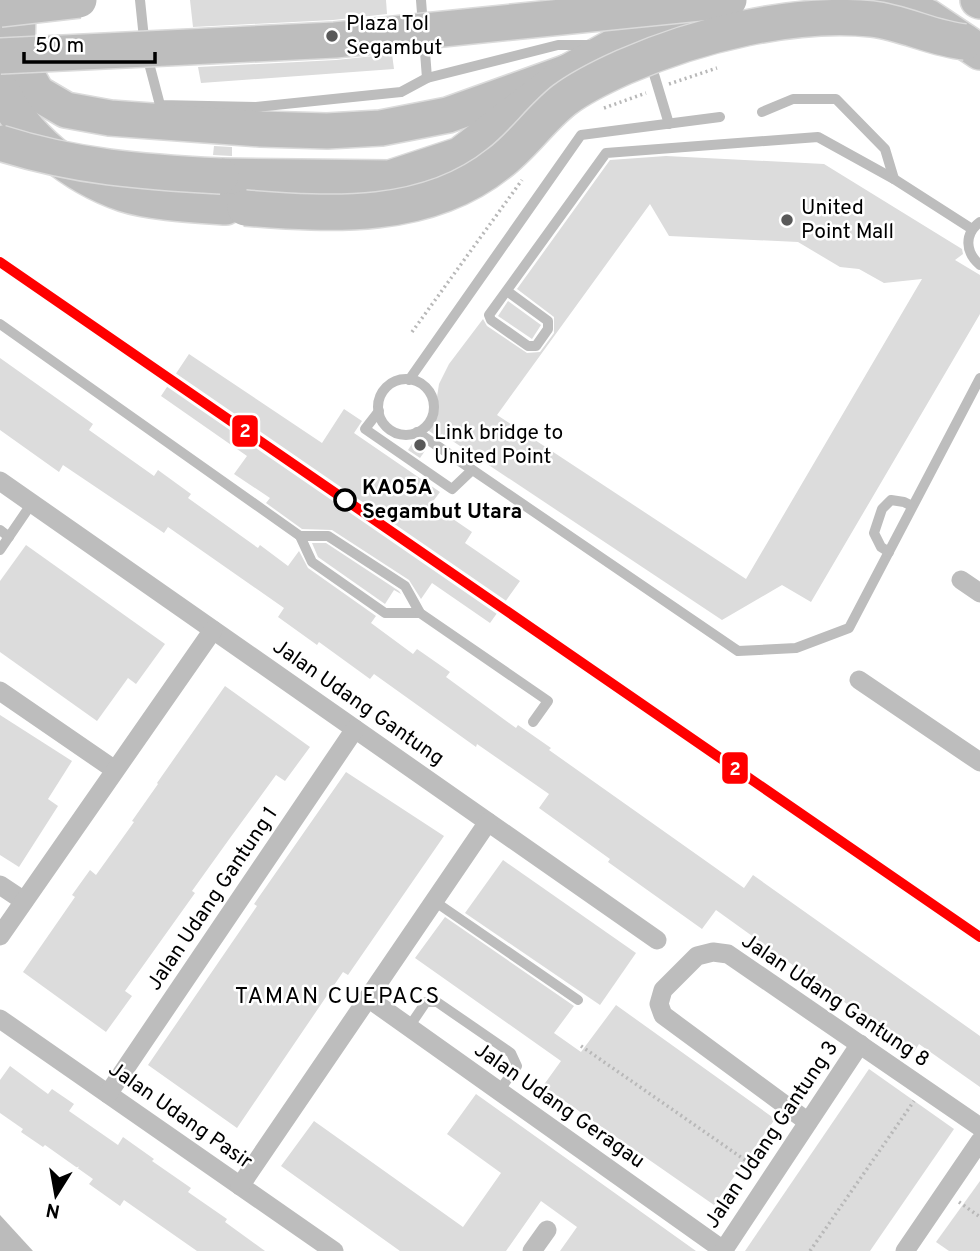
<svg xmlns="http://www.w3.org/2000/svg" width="980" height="1251" font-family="Overpass,sans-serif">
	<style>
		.water { fill: #bbb }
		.building { fill: #dcdcdc; fill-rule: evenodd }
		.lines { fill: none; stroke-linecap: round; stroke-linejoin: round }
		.highway-casing { stroke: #dbdbdb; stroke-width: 38 }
		.path { stroke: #b8b8b8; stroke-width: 3.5; stroke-dasharray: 2 3.5; stroke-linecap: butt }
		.lane { stroke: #bdbdbd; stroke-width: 10 }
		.street { stroke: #bdbdbd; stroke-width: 19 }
		.highway { stroke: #bdbdbd; stroke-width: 35 }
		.highway-bridge-casing { stroke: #dbdbdb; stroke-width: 38; stroke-linecap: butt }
		.highway-bridge { stroke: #bdbdbd; stroke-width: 35 }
		.rail-1-casing { stroke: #fff; stroke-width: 16 }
		.rail-1 { stroke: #f00; stroke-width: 10 }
		.poi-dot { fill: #595959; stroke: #fff; stroke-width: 2.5 }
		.stop-dot { fill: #fff; stroke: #000; stroke-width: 3.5 }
		.labels { text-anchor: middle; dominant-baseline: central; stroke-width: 5; stroke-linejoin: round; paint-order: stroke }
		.poi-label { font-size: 21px; fill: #000; stroke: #fff; text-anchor: start }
		.stop-label { font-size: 21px; font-weight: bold; fill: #000; stroke: #fff; text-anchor: start }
		.street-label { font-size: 21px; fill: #000; stroke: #fff }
		.neighbourhood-label { font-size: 23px; letter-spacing: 2px; fill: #000; stroke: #fff }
		.line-badge { stroke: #fff; stroke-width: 2.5 }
		.badge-label { font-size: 19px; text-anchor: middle; font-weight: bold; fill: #fff }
	</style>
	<rect width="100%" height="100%" fill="#fff"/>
	<polygon class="water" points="0,1215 33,1251 0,1251"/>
	<g class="building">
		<polygon points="190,0 386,0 387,14 333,20 193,27"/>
		<polygon points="392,54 394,69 201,83 198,67 336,60"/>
		<polygon points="214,146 232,147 232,156 213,155"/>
		<path d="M666 156 824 164 962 249 963 254 955 260 980 275V314L811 602 782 585 722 620 442 434 438 437 423 427 435 410 439 384 449 364 483 319 487 326 527 353 540 352 554 333V317L517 289 610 160ZM650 204 669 236 798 242 840 267 859 269 884 283 922 279 746 579 497 415Z"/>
		<polygon points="508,301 541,325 532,339 498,316"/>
		<polygon points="189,354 322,443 344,409 362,421 354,433 440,492 431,504 472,532 465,543 520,581 490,623 432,583 421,599 409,580 332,530 302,529 266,503 270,498 234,474 247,456 161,396"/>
		<polygon points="0,358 93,424 89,430 154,476 158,470 191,494 188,498 258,548 260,545 288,566 299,551 308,568 376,616 371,623 413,654 417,649 450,672 446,677 516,728 518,725 551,748 549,750 744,888 753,875 980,1036 980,1087 919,1044 914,1052 716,910 702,929 608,862 610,859 539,808 549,794 477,744 476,747 374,674 370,679 319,642 317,645 278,617 284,608 168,527 164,533 63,465 59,472 0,430"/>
		<polygon points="415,439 427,448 420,458 408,450"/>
		<polygon points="312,543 326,543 399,591 401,594 394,590 385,604 318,557"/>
		<polygon points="26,545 165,644 136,684 128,678 97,721 0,652 0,581"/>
		<polygon points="225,686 310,747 285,781 276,775 230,838 192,891 195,893 125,991 132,996 106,1032 23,972 75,897 72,895 90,870 96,875 134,822 132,821 158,784 157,783"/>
		<polygon points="0,715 72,761 48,799 58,806 19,867 0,855"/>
		<polygon points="346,772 444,836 348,975 343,972 237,1128 148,1065 257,906 254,904"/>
		<polygon points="503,860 636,953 600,1005 465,913"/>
		<polygon points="445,917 574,1006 554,1033 581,1052 616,1005 775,1119 714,1205 543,1086 561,1061 415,958"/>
		<polygon points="10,1066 48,1094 52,1089 74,1104 69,1111 118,1145 123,1137 154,1159 152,1161 191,1188 188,1192 227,1219 225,1222 265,1251 197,1251 124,1200 120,1206 89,1184 93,1179 45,1145 43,1147 21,1132 23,1129 0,1113 0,1080"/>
		<polygon points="869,1069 954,1129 870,1251 745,1251"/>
		<polygon points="476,1094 696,1251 560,1251 577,1227 541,1201 506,1251 400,1251 281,1166 314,1121 463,1227 501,1173 447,1134"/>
		<polygon points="980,1181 980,1251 949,1251 936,1242"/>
	</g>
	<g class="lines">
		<defs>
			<g id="highway">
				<polyline points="21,0 18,5 17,58 37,93 66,110 110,118 261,129 327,131 381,128 448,115 568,72"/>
				<polyline points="883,0 928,17 980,52"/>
				<polyline points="978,0 980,1"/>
				<path d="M0 88C25 138 72 176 124 194 151 203 198 205 226 207"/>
				<polyline points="221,176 390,178 460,155 568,72 654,24 694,8"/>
			</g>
		</defs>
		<use href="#highway" class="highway-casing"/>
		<g class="path">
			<polyline points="669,84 717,68"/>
			<polyline points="604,108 646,93"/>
			<polyline points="412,332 522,180"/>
			<polyline points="581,1046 758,1169"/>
			<polyline points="959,1202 980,1217"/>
			<polyline points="810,1251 914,1101"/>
		</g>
		<g class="lane">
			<polyline points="140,0 145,48 160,105 256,107 401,92 427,78 558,45 591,45"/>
			<polyline points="421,0 427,78"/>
			<polyline points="650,61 669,124"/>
			<polyline points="762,112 793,99 836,99 885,149 894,179"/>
			<path d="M980 222C964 234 965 252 980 265"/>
			<polyline points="507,291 548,321 548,329 536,346 528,346 491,320 489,315 606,153 818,137 894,179 972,229"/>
			<polyline points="0,324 300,536 312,562 385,613 420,613"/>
			<circle cx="406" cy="407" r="28"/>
			<polyline points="409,380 581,135 720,117"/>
			<polyline points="379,411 365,429 452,489 472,470"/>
			<polyline points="417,432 738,651 796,648 849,628 980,378"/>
			<polyline points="0,530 9,537"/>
			<polyline points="300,536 328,536 405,586 420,613 548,701 533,722"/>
			<polyline points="0,550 32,503"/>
			<polyline points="889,552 881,547 874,533 882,509 891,500 904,502 912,506"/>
			<polyline points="434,901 578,1000"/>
			<polyline points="409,1027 426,1002 437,1002 511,1053 517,1066 499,1091"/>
		</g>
		<g class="street">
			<polyline points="0,481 657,940"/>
			<polyline points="961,580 980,593"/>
			<polyline points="859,680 980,762"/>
			<polyline points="0,691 115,770"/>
			<polyline points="0,885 24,901"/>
			<polyline points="0,936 213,630"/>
			<polyline points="368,998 723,1250"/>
			<polyline points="0,1019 334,1251"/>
			<polyline points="108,1094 355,729"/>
			<polyline points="808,1122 663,1015 659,1004 663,990 697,956 713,952 728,954 980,1127"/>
			<polyline points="240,1186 488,822"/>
			<polyline points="532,1251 547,1230"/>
			<polyline points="723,1251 860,1044"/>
			<polyline points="905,1251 980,1141"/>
		</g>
		<use href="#highway" class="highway"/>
		<defs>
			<g id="highway-bridge">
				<polyline points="0,9 79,0"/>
				<polyline points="0,56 335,40 729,0"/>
				<path d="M0 143C75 167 143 172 221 176"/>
				<path d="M245 208C332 215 427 221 499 163 523 145 540 119 564 100 581 87 604 76 624 67 697 35 793 11 872 19 905 23 933 39 965 42"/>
			</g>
		</defs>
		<use href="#highway-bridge" class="highway-bridge-casing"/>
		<use href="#highway-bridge" class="highway-bridge"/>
		<defs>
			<polyline id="rail-1" points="0,262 980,937"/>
		</defs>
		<use href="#rail-1" class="rail-1-casing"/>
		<use href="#rail-1" class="rail-1"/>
	</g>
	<g class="poi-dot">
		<circle cx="332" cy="36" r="7"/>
		<circle cx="787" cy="220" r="7"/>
		<circle cx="420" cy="445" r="7"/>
	</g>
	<circle class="stop-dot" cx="345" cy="500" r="10"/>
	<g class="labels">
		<g class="poi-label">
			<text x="346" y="24">Plaza Tol<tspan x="346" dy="24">Segambut</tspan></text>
			<text x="801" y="208">United<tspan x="801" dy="24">Point Mall</tspan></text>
			<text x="434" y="433">Link bridge to<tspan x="434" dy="24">United Point</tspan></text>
		</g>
		<g class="stop-label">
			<text x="362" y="488">KA05A<tspan x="362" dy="24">Segambut Utara</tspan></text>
		</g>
		<g class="street-label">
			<text transform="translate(358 703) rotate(35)">Jalan Udang Gantung</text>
			<text transform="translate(213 899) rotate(-56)">Jalan Udang Gantung 1</text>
			<text transform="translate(835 1001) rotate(34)">Jalan Udang Gantung 8</text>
			<text transform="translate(559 1106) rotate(35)">Jalan Udang Geragau</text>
			<text transform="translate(180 1116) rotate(35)">Jalan Udang Pasir</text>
			<text transform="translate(772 1135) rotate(-56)">Jalan Udang Gantung 3</text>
		</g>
		<g class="neighbourhood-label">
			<text x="338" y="997">TAMAN CUEPACS</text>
		</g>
	</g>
	<g class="line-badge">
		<rect x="231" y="414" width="28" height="34" rx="7" fill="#f00"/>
		<rect x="721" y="751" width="28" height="34" rx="7" fill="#f00"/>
	</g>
	<g class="badge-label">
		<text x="245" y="437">2</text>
		<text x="735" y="775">2</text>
	</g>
	<g transform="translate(56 1195) rotate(191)" stroke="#ffffff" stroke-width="5" paint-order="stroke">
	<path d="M0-5L12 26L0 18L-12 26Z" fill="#000000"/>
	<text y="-10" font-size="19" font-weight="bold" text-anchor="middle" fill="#000000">N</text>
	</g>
	<path d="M24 52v10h131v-10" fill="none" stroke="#000000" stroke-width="3.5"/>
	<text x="35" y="52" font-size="21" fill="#000000" stroke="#ffffff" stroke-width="5" paint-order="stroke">50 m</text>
</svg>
